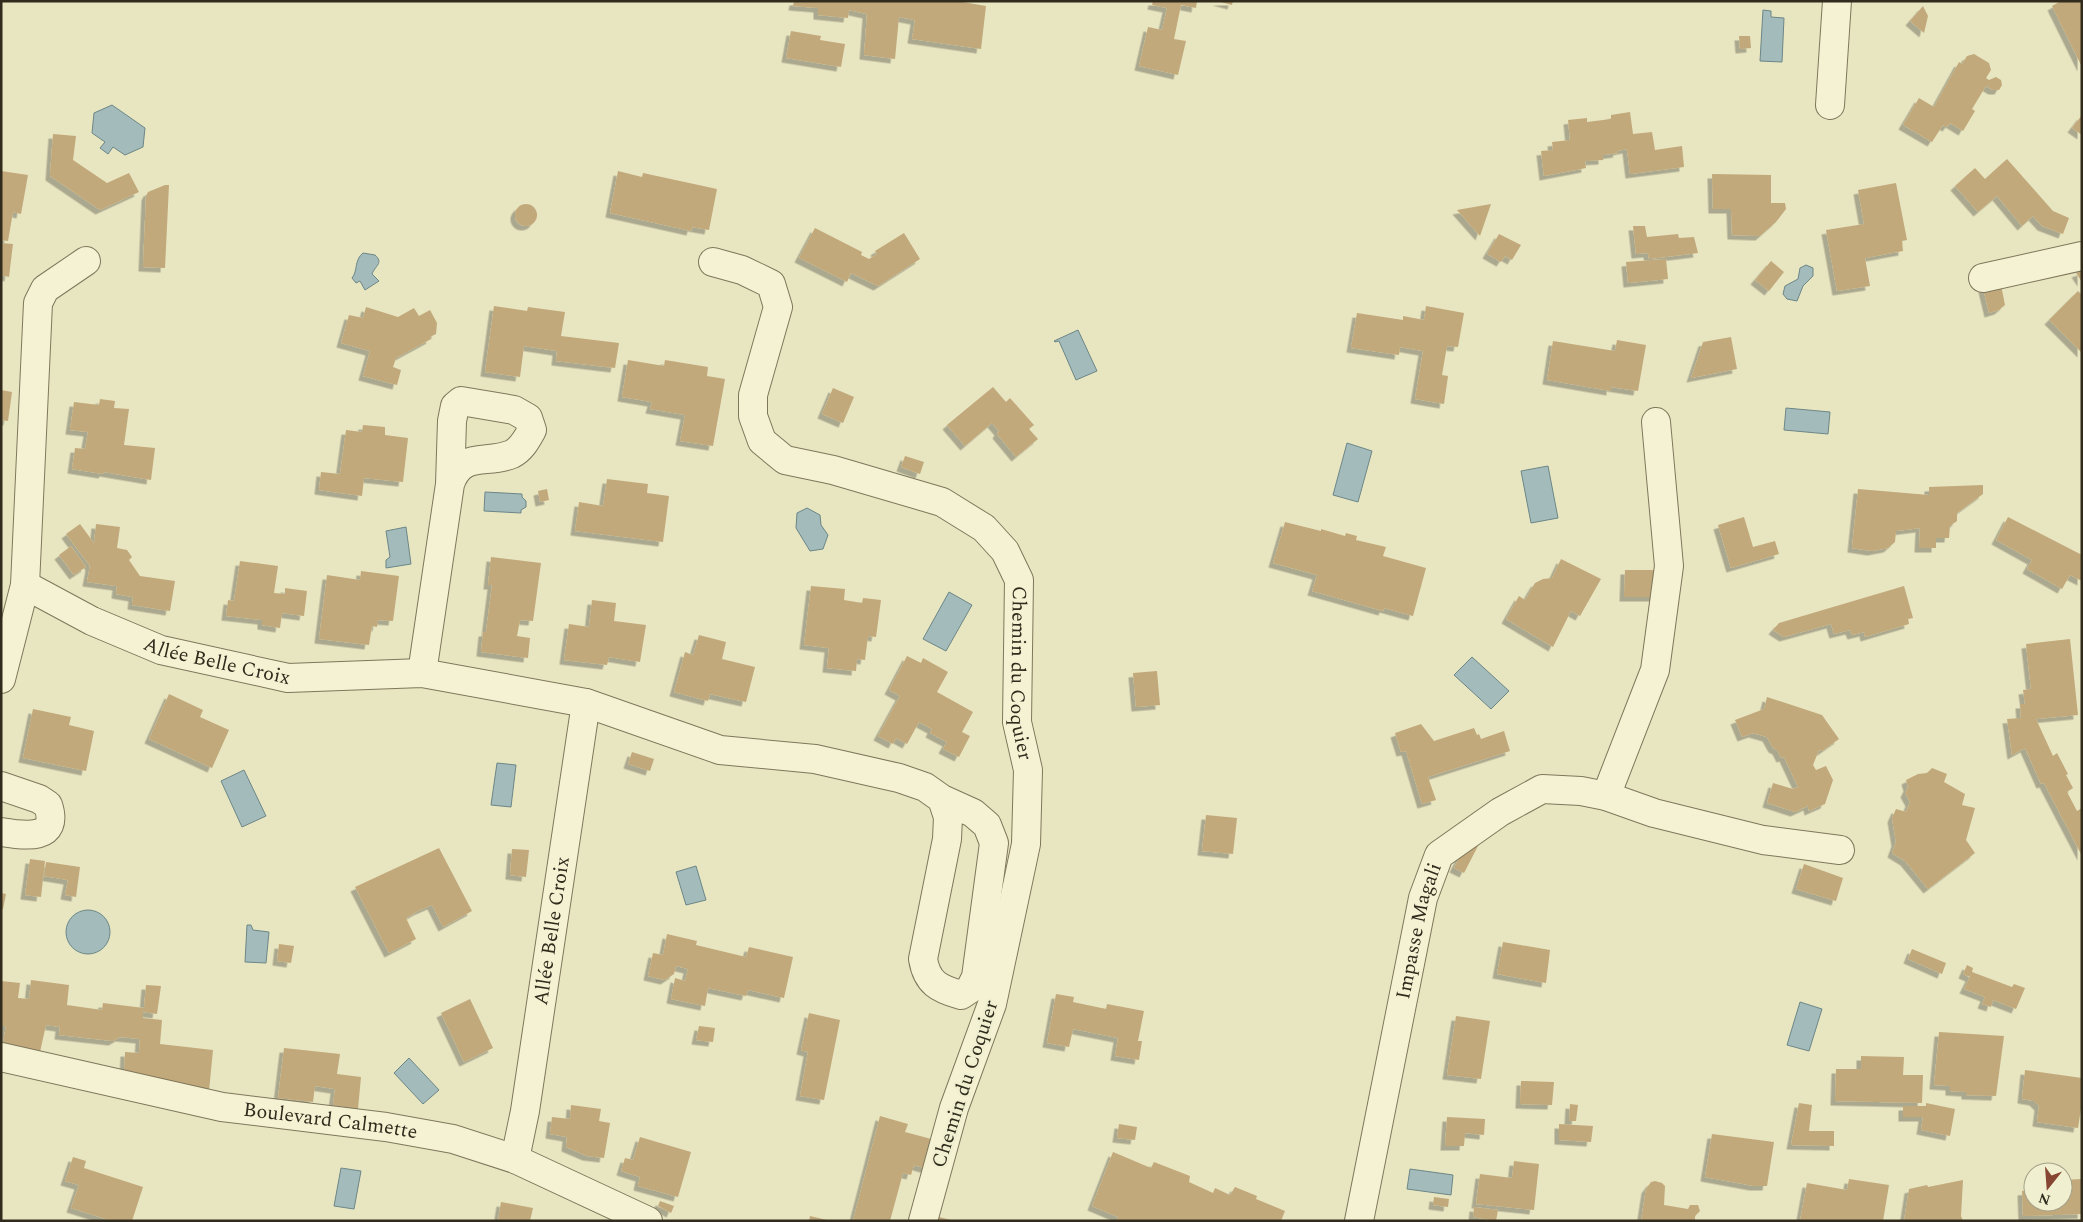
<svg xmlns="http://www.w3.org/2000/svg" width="2083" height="1222" font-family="Spectral,serif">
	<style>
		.water { fill: #a3bbba; stroke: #6c8787 }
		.building { fill: #c2a97b; filter: url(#shadow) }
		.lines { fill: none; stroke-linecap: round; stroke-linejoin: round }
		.minor-casing { stroke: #7f775b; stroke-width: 30 }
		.minor { stroke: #f4f2d3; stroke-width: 28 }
		.labels { text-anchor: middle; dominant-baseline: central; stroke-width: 5; stroke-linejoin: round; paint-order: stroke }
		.street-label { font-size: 20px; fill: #312b1d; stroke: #f0efd0 }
	</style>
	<defs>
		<filter id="shadow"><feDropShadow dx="-4.5" dy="4.5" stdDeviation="0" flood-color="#0004"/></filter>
	</defs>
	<rect width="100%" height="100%" fill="#e8e5c1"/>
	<g class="water">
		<polygon points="1763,10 1771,11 1771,17 1784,18 1782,62 1760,61"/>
		<polygon points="112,105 145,128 143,147 125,155 113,147 108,154 100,148 105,142 92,133 94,113"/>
		<path d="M363 253 375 255C384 263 375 266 372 274L379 281 365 290 360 281 356 283 352 278C358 271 354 260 363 253Z"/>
		<polygon points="1806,265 1813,268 1813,276 1803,286 1797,301 1787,299 1783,294 1785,286 1798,279 1800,268"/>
		<polygon points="1078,330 1097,371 1076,380 1059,341 1055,342 1054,341"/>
		<polygon points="1786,408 1830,412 1828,434 1784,430"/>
		<polygon points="1347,443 1372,451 1358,502 1333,495"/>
		<polygon points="1548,466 1558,518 1531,523 1521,471"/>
		<polygon points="485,492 522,494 522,497 526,501 526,507 521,510 521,513 484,511"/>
		<polygon points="807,508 820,515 821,525 828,535 823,549 810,551 796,528 797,513"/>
		<polygon points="406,527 411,564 386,568 386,560 390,557 386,531"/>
		<polygon points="949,592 972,605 946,651 923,639"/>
		<polygon points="1472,657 1509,691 1491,709 1454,675"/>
		<polygon points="497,763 516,765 511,807 491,805"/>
		<polygon points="244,770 266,816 242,827 221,781"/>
		<polygon points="696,866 706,900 686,905 676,872"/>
		<circle cx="88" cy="932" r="22"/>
		<polygon points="247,925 251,925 253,930 269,932 266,963 245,962"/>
		<polygon points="1800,1002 1822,1009 1809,1051 1787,1045"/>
		<polygon points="409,1058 439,1090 423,1104 394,1073"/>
		<polygon points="341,1168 361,1171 354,1209 334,1206"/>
		<polygon points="1410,1169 1453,1175 1451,1195 1407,1189"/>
	</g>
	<g class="building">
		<polygon points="794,1 957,1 986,6 981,49 912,39 915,20 899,17 895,59 864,55 867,14 849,10 848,18 818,15 818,8 793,6"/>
		<polygon points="1153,1 1197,1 1196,8 1181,5 1174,39 1186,41 1178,75 1139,66 1148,27 1162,30 1167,8 1152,5"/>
		<polygon points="1217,1 1233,1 1232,5"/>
		<polygon points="2061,1 2082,1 2082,67 2052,6"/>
		<polygon points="1923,6 1928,16 1924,33 1910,21"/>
		<polygon points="791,31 821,36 820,40 845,44 841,67 786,58"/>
		<polygon points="1739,36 1750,36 1751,48 1740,49"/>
		<polygon points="1974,54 1989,63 1991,70 1986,78 1989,80 1996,77 2001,80 2002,85 1999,90 1993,90 1986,86 1972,109 1975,111 1963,131 1950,123 1947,127 1943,125 1932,142 1903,125 1919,98 1934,107 1959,62 1962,64 1967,56"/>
		<polygon points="1630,112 1633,134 1652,132 1655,150 1682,146 1684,167 1630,174 1627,149 1617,151 1618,153 1603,155 1603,160 1585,161 1586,168 1544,176 1541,151 1553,150 1552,142 1570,140 1568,120 1587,118 1587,122 1611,119 1611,115"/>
		<polygon points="2082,115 2082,135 2072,128"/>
		<polygon points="53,134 76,136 73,160 107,183 129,173 139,192 100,210 50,176"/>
		<polygon points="2007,159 2053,211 2069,218 2063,234 2042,226 2033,216 2022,226 1997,196 1978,212 1955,186 1975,168 1985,179"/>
		<polygon points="1,171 28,175 21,214 13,212 8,241 1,240"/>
		<polygon points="618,171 642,177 643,173 717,189 709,230 692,227 691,231 610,213"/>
		<polygon points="1712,174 1771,175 1771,203 1785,203 1786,209 1776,222 1760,236 1732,235 1731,209 1713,209"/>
		<polygon points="1896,183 1907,240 1902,241 1903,251 1865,258 1870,286 1837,291 1826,230 1864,224 1858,190"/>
		<polygon points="165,185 169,185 165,268 143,267 146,196 148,192"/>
		<polygon points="1491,204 1480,236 1457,210"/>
		<circle cx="526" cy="215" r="11"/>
		<polygon points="1633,226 1645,226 1647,237 1678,234 1679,238 1694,237 1698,253 1649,259 1648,253 1636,254"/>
		<polygon points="815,228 862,252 861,255 869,259 877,254 875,251 904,233 920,259 878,286 851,273 847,282 799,258"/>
		<polygon points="1499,234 1521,245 1512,260 1505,256 1501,262 1487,254"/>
		<polygon points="1,243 13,244 9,277 1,275"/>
		<polygon points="1666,259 1668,279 1628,283 1626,262"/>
		<polygon points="1771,261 1784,272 1769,291 1755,280"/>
		<polygon points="2082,271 2082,282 2076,273"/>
		<polygon points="2001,285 2005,305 1999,310 1989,313 1983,288"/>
		<polygon points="2078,291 2082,295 2082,353 2049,320"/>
		<polygon points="494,306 527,311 528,307 565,312 561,336 619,343 615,368 556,361 557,351 524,346 520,377 485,372"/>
		<polygon points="1426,306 1464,313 1458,347 1447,346 1442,375 1448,376 1444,404 1415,399 1423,351 1400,347 1399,355 1351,348 1357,313 1403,320 1403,316 1424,320"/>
		<polygon points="366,307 398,317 414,308 419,316 430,310 437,323 436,334 430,337 431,339 396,358 393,367 401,370 397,385 363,376 370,351 341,343 349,315 363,318"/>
		<polygon points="1731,337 1737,369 1691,378 1703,342"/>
		<polygon points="1617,340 1646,345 1638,391 1611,387 1611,391 1547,380 1553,341 1615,351"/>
		<polygon points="628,360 664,366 665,360 708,367 707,376 725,379 713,446 680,441 685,415 650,409 652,402 622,397"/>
		<polygon points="993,387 1006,402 1010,398 1034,425 1029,429 1038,439 1016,457 997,434 999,431 992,423 965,446 947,425"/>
		<polygon points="833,388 854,397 843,423 822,414"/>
		<polygon points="1,390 12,392 8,421 1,420"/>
		<polygon points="100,399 115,401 114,408 129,409 124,445 155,448 151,480 104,472 103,474 72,469 75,448 85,449 88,432 70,430 74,402 99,405"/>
		<polygon points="363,425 385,427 385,435 408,438 403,482 364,478 362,496 319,490 321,472 340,474 346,430 362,432"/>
		<polygon points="905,456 924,462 920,474 901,467"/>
		<polygon points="607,479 648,484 647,493 669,496 663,542 575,531 579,502 603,506"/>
		<polygon points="1983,485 1983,494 1957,513 1957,521 1950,526 1949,538 1936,538 1936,548 1919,548 1920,528 1896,531 1895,542 1888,548 1872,551 1852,548 1858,489 1929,495 1929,487"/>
		<polygon points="547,489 549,500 540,502 538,491"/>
		<polygon points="1744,517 1753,547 1775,541 1779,554 1731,568 1718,525"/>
		<polygon points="2008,517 2082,555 2082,581 2070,575 2062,589 2027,569 2032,560 1996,540"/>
		<polygon points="1285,522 1321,531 1321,529 1345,536 1346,533 1357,536 1356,540 1386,547 1383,556 1426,568 1413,616 1384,608 1383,611 1312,591 1317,575 1273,563"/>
		<polygon points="80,524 94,543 96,524 120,527 117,548 127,550 132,557 129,560 140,576 175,581 170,611 132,605 133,597 116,594 117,586 87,582 90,566 66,534"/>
		<polygon points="71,546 86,567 74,575 59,555"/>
		<polygon points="491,557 541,563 533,621 520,620 517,636 530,638 528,658 481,652 483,632 486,632 492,585 488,585"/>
		<polygon points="1561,559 1601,579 1580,616 1571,611 1553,647 1506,619 1519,596 1525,600 1535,583 1543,579 1552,578"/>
		<polygon points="240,561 278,566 274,593 285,594 285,588 307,591 304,616 282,613 280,628 262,625 262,620 226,616 228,600 234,601"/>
		<polygon points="1625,570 1656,570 1655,597 1624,597"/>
		<polygon points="361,571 399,576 393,621 378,620 377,627 372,626 369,645 319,639 327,575 360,580"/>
		<polygon points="811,586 845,589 844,600 862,603 863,598 881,600 876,637 868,636 865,660 857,659 856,671 827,668 829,648 804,645"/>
		<polygon points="1904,586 1913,618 1908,619 1909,624 1865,637 1864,632 1852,635 1850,630 1834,634 1831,624 1784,637 1773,630 1779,623"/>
		<polygon points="592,600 616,603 614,621 646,625 640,662 609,657 607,665 564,660 569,624 589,627"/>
		<polygon points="699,635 726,642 722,659 755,667 746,702 710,694 708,701 674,692 685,652 693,655"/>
		<polygon points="2070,639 2078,715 2036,719 2053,756 2057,753 2068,774 2066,775 2073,788 2067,792 2077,811 2082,808 2082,856 2044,783 2041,784 2025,748 2012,755 2007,719 2021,718 2020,704 2025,704 2023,690 2031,689 2026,644"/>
		<polygon points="907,656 921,663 923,658 948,672 937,692 973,712 962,732 970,736 959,757 943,749 947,742 930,733 932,729 919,722 907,744 896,738 893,744 878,736 900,696 889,690"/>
		<polygon points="1157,671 1160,705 1136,707 1133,673"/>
		<polygon points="169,694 203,710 200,717 229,730 212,768 149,739"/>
		<polygon points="1767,697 1822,715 1839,739 1822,751 1819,750 1813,765 1816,770 1826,766 1833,780 1825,804 1809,811 1808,806 1795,812 1767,803 1773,783 1793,789 1798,787 1784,757 1781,758 1777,750 1773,748 1767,737 1753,733 1742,737 1735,720 1764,709"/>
		<polygon points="33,709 71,717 69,725 94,731 86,771 23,758"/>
		<polygon points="1421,724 1434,741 1474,728 1477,735 1479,734 1481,739 1504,731 1510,751 1428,777 1436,800 1422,804 1406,751 1401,752 1395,733"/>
		<polygon points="632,752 654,759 650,771 628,764"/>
		<polygon points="1932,768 1947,774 1944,782 1965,794 1962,805 1975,808 1966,840 1975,853 1928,889 1905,861 1892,853 1896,842 1892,818 1896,809 1906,812 1910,802 1905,793 1908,787 1906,780 1918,774 1927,773"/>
		<polygon points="1206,815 1237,818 1233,854 1202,851"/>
		<polygon points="1468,841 1478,846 1464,873 1454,868"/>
		<polygon points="439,848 472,911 443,927 432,905 418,911 406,918 416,939 389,953 355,887"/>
		<polygon points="512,849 529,850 526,877 510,875"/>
		<polygon points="30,859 45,861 41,897 25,895"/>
		<polygon points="46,862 80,867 76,897 65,895 68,880 44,876"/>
		<polygon points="1804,864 1843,878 1836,901 1796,889"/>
		<polygon points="1,893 6,894 3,909 1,909"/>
		<polygon points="667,934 697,941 696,945 746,957 749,947 793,957 784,998 748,990 746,996 708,988 705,1006 671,999 675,978 685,981 688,969 676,966 674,974 665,980 648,976 653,953 663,955"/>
		<polygon points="1503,942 1550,950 1546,983 1497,974"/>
		<polygon points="279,944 294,946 291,963 277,961"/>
		<polygon points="1912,949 1946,963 1942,974 1908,959"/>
		<polygon points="1967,965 1973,968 1972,972 2012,987 2014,984 2025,988 2016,1009 1993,1000 1991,1007 1982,1004 1985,997 1964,989 1970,977 1963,974"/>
		<polygon points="31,980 69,985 67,1005 102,1010 103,1003 144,1008 146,985 161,986 157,1014 143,1012 143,1018 162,1020 160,1044 213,1050 209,1091 124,1073 125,1052 139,1053 140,1039 120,1037 113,1041 59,1035 60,1027 46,1025 40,1052 3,1043 6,1026 1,1026 1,981 20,983 18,998 29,999"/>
		<polygon points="1056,994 1074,997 1073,1002 1106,1009 1107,1004 1144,1011 1138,1041 1142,1041 1139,1060 1115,1056 1118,1038 1073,1029 1069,1047 1047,1043"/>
		<polygon points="470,999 493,1048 464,1062 441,1013"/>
		<polygon points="809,1013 840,1020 824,1100 800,1096 808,1052 801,1050"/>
		<polygon points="1456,1016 1490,1021 1481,1079 1447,1075"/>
		<polygon points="699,1026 715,1028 713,1042 696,1040"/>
		<polygon points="1939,1032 2004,1036 1996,1096 1966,1095 1966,1092 1950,1091 1950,1086 1934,1085"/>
		<polygon points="284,1048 340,1054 337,1074 361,1077 358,1109 333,1105 335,1089 315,1086 313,1102 278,1098"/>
		<polygon points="1861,1056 1904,1057 1903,1075 1923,1075 1922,1103 1835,1101 1836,1069 1861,1069"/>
		<polygon points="2025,1070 2082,1078 2082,1102 2078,1128 2037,1122 2039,1106 2034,1101 2022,1099"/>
		<polygon points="1521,1081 1554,1082 1552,1105 1520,1104"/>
		<polygon points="1799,1103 1812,1105 1809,1131 1834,1131 1834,1146 1791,1145"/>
		<polygon points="1926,1103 1955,1109 1950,1136 1921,1130 1923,1117 1903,1117 1903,1106 1926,1106"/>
		<polygon points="1570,1104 1578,1105 1576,1121 1569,1121"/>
		<polygon points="571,1105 601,1109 599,1121 610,1123 604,1158 587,1156 566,1147 567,1137 550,1134 552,1117 570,1119"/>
		<polygon points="880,1116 908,1124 905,1132 935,1140 928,1169 914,1165 911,1175 903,1173 890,1221 853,1221"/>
		<polygon points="1447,1117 1485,1119 1484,1135 1465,1133 1464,1146 1445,1146"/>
		<polygon points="1119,1124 1137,1127 1135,1140 1117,1138"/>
		<polygon points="1559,1124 1593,1126 1591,1142 1559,1140"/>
		<polygon points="1712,1134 1774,1142 1767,1186 1754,1186 1705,1177"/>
		<polygon points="640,1137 691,1152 678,1197 638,1186 640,1177 621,1171 625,1158 633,1160"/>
		<polygon points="1113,1152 1151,1168 1154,1162 1190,1176 1189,1182 1213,1193 1215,1188 1230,1195 1235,1187 1257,1196 1256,1199 1285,1211 1281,1221 1116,1221 1118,1217 1092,1206"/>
		<polygon points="73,1157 86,1161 84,1168 143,1187 132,1221 112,1221 71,1208 79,1185 65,1181"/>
		<polygon points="1514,1161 1539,1164 1534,1210 1476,1204 1480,1174 1512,1178"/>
		<polygon points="1849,1179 1889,1185 1883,1221 1800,1221 1807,1183 1847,1190"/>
		<polygon points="2082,1179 2082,1214 2023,1216 2022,1191 2033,1190 2033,1202 2063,1202 2063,1180"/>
		<polygon points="1963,1180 1961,1216 1963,1221 1904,1221 1909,1189 1927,1185 1928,1187"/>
		<polygon points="1655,1181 1662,1183 1665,1186 1664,1205 1688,1209 1690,1205 1698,1205 1700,1211 1695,1216 1695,1221 1641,1221 1646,1189 1651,1182"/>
		<polygon points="1434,1197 1449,1199 1448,1207 1433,1205"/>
		<polygon points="660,1201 674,1206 671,1213 658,1206"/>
		<polygon points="501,1202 533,1208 530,1221 498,1221"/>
		<polygon points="1474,1207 1498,1210 1496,1221 1473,1217"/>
		<polygon points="810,1216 827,1220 827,1221 809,1221"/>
		<polygon points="939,1217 951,1220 951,1221 938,1221"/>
	</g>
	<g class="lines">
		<defs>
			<g id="minor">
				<polyline points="1830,105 1837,1"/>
				<path id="s1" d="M713 262 742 270 771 284 778 307 753 395V416L762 441 785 460 833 470 942 502 984 528 1005 551 1019 580 1017 722 1028 770 1026 844 992 1004 954 1108 923 1221"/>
				<polyline points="1983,278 2082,256"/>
				<path id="s2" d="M25 585 92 621 161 650 288 678 422 673 586 703 720 750 815 759 899 778 925 787 942 799 948 817 947 839 923 959C927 983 939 989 961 995L970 989 976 977 994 843 987 825 973 813 942 799"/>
				<path d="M422 673 450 484C462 450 486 465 512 454 522 449 527 439 532 430L528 418 514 410 461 401 455 406 452 421 450 484"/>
				<polyline points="1,679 25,585 38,303 45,289 86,261"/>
				<path d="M1 786 39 799 48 805C60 841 25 836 1 832"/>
				<polyline points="1606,796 1655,670 1669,566 1656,422"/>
				<path id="s3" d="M1 1057 222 1107 386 1127 453 1139 515 1159 648 1221"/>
				<path id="s4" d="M515 1159 525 1111 586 703"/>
				<path id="s5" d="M1359 1221 1423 898 1439 855 1500 812 1542 789 1581 791 1606 796 1654 813 1763 840 1840 850"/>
			</g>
		</defs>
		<use href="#minor" class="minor-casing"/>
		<use href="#minor" class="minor"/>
	</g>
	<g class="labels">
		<g class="street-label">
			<text stroke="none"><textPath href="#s2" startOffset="208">Allée Belle Croix</textPath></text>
			<text stroke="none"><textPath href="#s1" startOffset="624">Chemin du Coquier</textPath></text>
			<text stroke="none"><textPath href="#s4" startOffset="231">Allée Belle Croix</textPath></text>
			<text stroke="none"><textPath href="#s5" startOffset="296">Impasse Magali</textPath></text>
			<text transform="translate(965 1084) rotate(-72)">Chemin du Coquier</text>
			<text stroke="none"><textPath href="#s3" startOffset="336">Boulevard Calmette</textPath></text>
		</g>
	</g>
	<rect width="2083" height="1222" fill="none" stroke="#312b1d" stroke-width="5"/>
	<g transform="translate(2048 1187) rotate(197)"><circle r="24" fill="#f0efd0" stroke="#a4a188"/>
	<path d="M0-4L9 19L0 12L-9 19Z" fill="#874632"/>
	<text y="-8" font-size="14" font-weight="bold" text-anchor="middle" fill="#312b1d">N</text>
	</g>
</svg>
